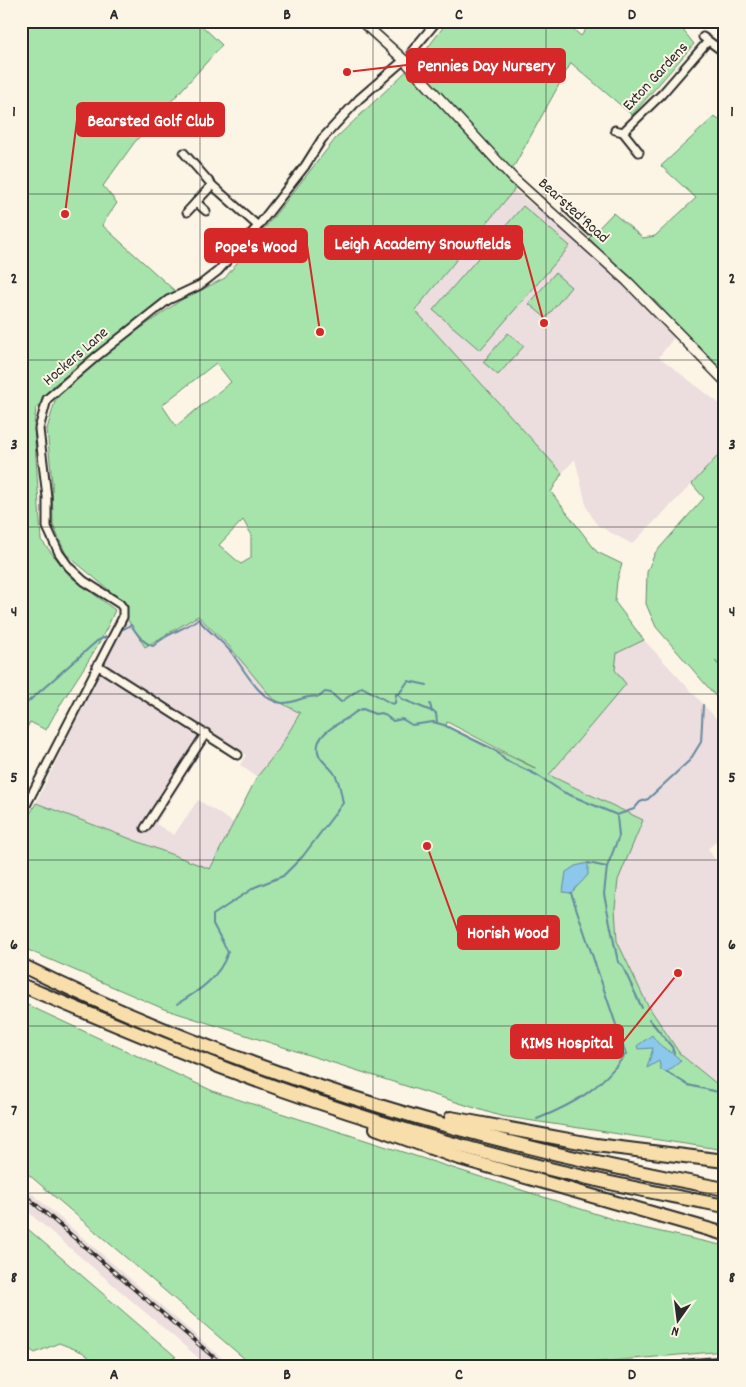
<svg xmlns="http://www.w3.org/2000/svg" width="746" height="1387" font-family="Dekko,sans-serif">
	<style>
		.built { fill: #ecddde }
		.green { fill: #a6e4ab; stroke: #68886b; fill-rule: evenodd }
		.water { fill: #8bc8eb; stroke: #65899e }
		.lines { fill: none; stroke-linecap: round; stroke-linejoin: round }
		.stream { stroke: #65899e; stroke-width: 2 }
		.minor-casing { stroke: #2b2b2b; stroke-width: 11 }
		.tertiary-casing { stroke: #2b2b2b; stroke-width: 12 }
		.trunk-casing { stroke: #2b2b2b; stroke-width: 15 }
		.motorway-casing { stroke: #2b2b2b; stroke-width: 16 }
		.minor { stroke: #fcf5e5; stroke-width: 7 }
		.tertiary { stroke: #fcf5e5; stroke-width: 9 }
		.trunk { stroke: #f8deab; stroke-width: 11 }
		.motorway { stroke: #f8deab; stroke-width: 12 }
		.rail-casing { stroke: #2b2b2b; stroke-width: 4 }
		.rail { stroke: #fcf5e5; stroke-width: 2; stroke-dasharray: 5.5; stroke-linecap: butt }
		.grid { fill: none; stroke: #2b2b2b; stroke-width: 1; stroke-opacity: 0.55 }
		.labels { text-anchor: middle; dominant-baseline: central; stroke-width: 4; stroke-linejoin: round; paint-order: stroke }
		.street-label { font-size: 16px; fill: #2b2b2b; stroke: #fcf5e5 }
		.leader { fill: none; stroke: #d62828; stroke-width: 2 }
		.callout-dot { fill: #d62828; stroke: #fcf5e5; stroke-width: 2 }
		.callout { fill: #d62828; stroke: #d62828; stroke-width: 2 }
		.callout-label { font-size: 18px; text-anchor: middle; font-weight: bold; fill: #fff }
		.neatline { fill: none; stroke: #2b2b2b; stroke-width: 2 }
		.grid-label { font-size: 16px; text-anchor: middle; font-weight: bold; fill: #2b2b2b }
	</style>
	<rect width="100%" height="100%" fill="#fcf5e5"/>
	<filter id="ink" filterUnits="userSpaceOnUse"><feTurbulence type="fractalNoise" baseFrequency=".02" numOctaves="2"/><feDisplacementMap in="SourceGraphic" scale="10" xChannelSelector="R" yChannelSelector="G"/><feConvolveMatrix kernelMatrix="1 2 1 2 8 2 1 2 1" color-interpolation-filters="sRGB"/></filter>
	<g filter="url(#ink)">
		<g class="built">
			<polygon points="514,190 584,247 675,336 659,357 725,408 725,448 692,484 632,544 597,525 587,508 575,459 562,473 415,310"/>
			<polygon points="198,616 229,646 272,698 300,713 279,749 257,777 240,765 246,755 103,665 126,617 145,647"/>
			<polygon points="644,640 725,728 725,833 708,849 725,874 725,1088 723,1089 680,1054 647,1004 617,941 615,908 618,880 643,820 549,775 626,684 615,670 617,653"/>
			<polygon points="99,672 208,741 156,824 174,835 198,800 234,823 210,869 36,803"/>
			<polygon points="21,1184 149,1295 231,1366 208,1366 21,1206"/>
		</g>
		<g class="green">
			<path d="M21 21H197L222 45 134 143 103 186 117 203 102 225 175 291 54 385 36 409 34 424 41 540 71 577 115 610C98 653 67 689 46 730L30 722 21 739Z"/>
			<path d="M448 21H564L581 36 592 21H690L683 30 694 44 632 115 571 63 513 168 514 190 415 310 562 473 551 492 597 552 622 564 617 581 615 602 644 640 617 653 615 670 626 684 549 775 643 820 618 880 615 908 617 941 647 1004 680 1054 723 1089 725 1150 500 1116 164 1009 21 947V830L36 803 210 869 257 777 279 749 300 713 272 698 229 646 198 616 145 647 126 617 128 606 66 554 53 525 52 483 47 429 55 401 65 388 113 348 181 300 225 278 336 138 419 59ZM216 363 231 382 176 426 162 405ZM243 520 251 534V558L241 564 219 545ZM447 722 537 769 446 726Z"/>
			<polygon points="714,117 725,123 725,374 589,238 613,213 643,238 655,236 696,198 661,166"/>
			<polygon points="523,206 570,246 480,350 433,310"/>
			<polygon points="555,273 571,287 546,318 529,304"/>
			<polygon points="508,333 524,346 498,375 483,362"/>
			<polygon points="725,448 725,669 715,661 725,672 725,707 656,627 646,604 647,572 655,553 704,498 692,484"/>
			<polygon points="21,1002 215,1092 634,1226 725,1246 725,1351 552,1366 253,1366 21,1168"/>
			<polygon points="21,1223 175,1356 176,1357 152,1366 100,1366 82,1352 59,1343 35,1353 21,1344"/>
		</g>
		<g class="water">
			<polygon points="588,863 588,875 571,893 563,892 566,872 575,866"/>
			<path d="M652 1035C663 1052 670 1048 681 1061L667 1072 661 1070 659 1061 647 1068 653 1048 638 1049 637 1046Z"/>
		</g>
		<g class="lines">
			<g class="stream">
				<path d="M123 629 131 625C137 634 143 643 153 646 166 633 184 630 198 619 208 631 221 640 231 652 242 666 260 702 282 703 295 704 305 694 319 697L325 692 331 693 341 702 362 687 392 704 395 703 396 694H399L408 681 427 685"/>
				<polyline points="720,671 725,664"/>
				<polyline points="399,695 402,699 436,713 437,723"/>
				<polyline points="430,704 432,712"/>
				<polyline points="21,708 97,641 106,637"/>
				<polyline points="617,816 619,836 607,867 604,894 618,962 622,965 642,1008"/>
				<polyline points="588,863 607,867"/>
				<path d="M177 1004C199 991 220 977 228 952L213 924V915L255 887 283 876 303 856 343 803C341 794 340 781 334 773 330 767 322 762 319 755 312 738 332 727 344 720 351 717 354 711 363 709L375 714 382 713 393 721 402 719 412 725 433 722 444 725 496 751 505 760 537 775 563 792 617 815 634 809 640 802 648 799 690 760 701 742 703 705"/>
				<polyline points="649,1019 672,1047 674,1053"/>
				<polyline points="667,1072 688,1085 718,1092 725,1115"/>
				<path d="M537 1119C577 1103 599 1089 626 1054L571 893"/>
			</g>
			<defs>
				<g id="minor">
					<polyline points="703,37 725,53"/>
					<polyline points="412,51 437,21"/>
					<polyline points="615,130 623,132"/>
					<polyline points="639,152 623,132 662,94 708,41"/>
					<polyline points="184,153 212,185 258,226"/>
					<polyline points="196,202 206,211"/>
					<polyline points="567,208 590,230"/>
					<polyline points="187,212 212,185"/>
					<polyline points="97,665 238,755"/>
					<polyline points="21,815 123,617 123,608 120,604 84,581 69,567 59,553 47,527 47,497 39,429 47,399 97,356 168,300 200,285 218,271 258,226 305,166 322,139 359,99 404,60"/>
					<polyline points="145,828 206,733"/>
				</g>
				<polyline id="tertiary" points="361,21 404,60 513,178 627,281 725,381"/>
				<polyline id="trunk" points="687,1366 725,1363"/>
				<g id="motorway">
					<path d="M21 965C242 1074 483 1145 725 1189"/>
					<path d="M21 985C92 1015 162 1045 234 1072 393 1132 558 1176 725 1206"/>
					<polyline points="451,1118 596,1145 725,1161"/>
					<polyline points="376,1128 456,1157 725,1234"/>
				</g>
			</defs>
			<use href="#minor" class="minor-casing"/>
			<use href="#tertiary" class="tertiary-casing"/>
			<use href="#trunk" class="trunk-casing"/>
			<use href="#motorway" class="motorway-casing"/>
			<use href="#minor" class="minor"/>
			<use href="#tertiary" class="tertiary"/>
			<use href="#trunk" class="trunk"/>
			<use href="#motorway" class="motorway"/>
			<defs>
				<polyline id="rail" points="21,1192 224,1366"/>
			</defs>
			<use href="#rail" class="rail-casing"/>
			<use href="#rail" class="rail"/>
		</g>
	</g>
	<path class="grid" d="M200 21V1366M373 21V1366M546 21V1366M21 194H725M21 360H725M21 527H725M21 694H725M21 860H725M21 1026H725M21 1193H725"/>
	<g class="labels">
		<g class="street-label">
			<text transform="translate(656 77) rotate(-47)">Exton Gardens</text>
			<text transform="translate(573 211) rotate(42)">Bearsted Road</text>
			<text transform="translate(76 357) rotate(-41)">Hockers Lane</text>
		</g>
	</g>
	<path class="leader" d="M347 72L407 65M65 214L77 120M544 323L522 242M320 332L307 245M427 846L458 932M678 973L623 1042"/>
	<g class="callout-dot">
		<circle cx="347" cy="72" r="5"/>
		<circle cx="65" cy="214" r="5"/>
		<circle cx="544" cy="323" r="5"/>
		<circle cx="320" cy="332" r="5"/>
		<circle cx="427" cy="846" r="5"/>
		<circle cx="678" cy="973" r="5"/>
	</g>
	<g class="callout">
		<rect x="407" y="49" width="158" height="33" rx="5"/>
		<rect x="77" y="103" width="147" height="33" rx="5"/>
		<rect x="325" y="226" width="197" height="33" rx="5"/>
		<rect x="205" y="229" width="102" height="33" rx="5"/>
		<rect x="458" y="916" width="101" height="33" rx="5"/>
		<rect x="511" y="1025" width="112" height="33" rx="5"/>
	</g>
	<g class="callout-label">
		<text x="486" y="71">Pennies Day Nursery</text>
		<text x="151" y="126">Bearsted Golf Club</text>
		<text x="423" y="249">Leigh Academy Snowfields</text>
		<text x="256" y="252">Pope's Wood</text>
		<text x="508" y="938">Horish Wood</text>
		<text x="567" y="1048">KIMS Hospital</text>
	</g>
	<rect width="746" height="1387" fill="none" stroke="#fcf5e5" stroke-width="55"/>
	<g transform="translate(678 1320) rotate(194)" stroke="#fcf5e5" stroke-width="4" paint-order="stroke">
	<path d="M0-4L9 19L0 12L-9 19Z" fill="#2b2b2b"/>
	<text y="-8" font-size="14" font-weight="bold" text-anchor="middle" fill="#2b2b2b">N</text>
	</g>
	<rect x="28" y="28" width="690" height="1332" class="neatline"/>
	<g class="grid-label">
		<text x="114" y="19">A</text>
		<text x="287" y="19">B</text>
		<text x="459" y="19">C</text>
		<text x="632" y="19">D</text>
		<text x="14" y="116">1</text>
		<text x="732" y="116">1</text>
		<text x="14" y="283">2</text>
		<text x="732" y="283">2</text>
		<text x="14" y="449">3</text>
		<text x="732" y="449">3</text>
		<text x="14" y="616">4</text>
		<text x="732" y="616">4</text>
		<text x="14" y="782">5</text>
		<text x="732" y="782">5</text>
		<text x="14" y="949">6</text>
		<text x="732" y="949">6</text>
		<text x="14" y="1115">7</text>
		<text x="732" y="1115">7</text>
		<text x="14" y="1282">8</text>
		<text x="732" y="1282">8</text>
		<text x="114" y="1379">A</text>
		<text x="287" y="1379">B</text>
		<text x="459" y="1379">C</text>
		<text x="632" y="1379">D</text>
	</g>
</svg>
